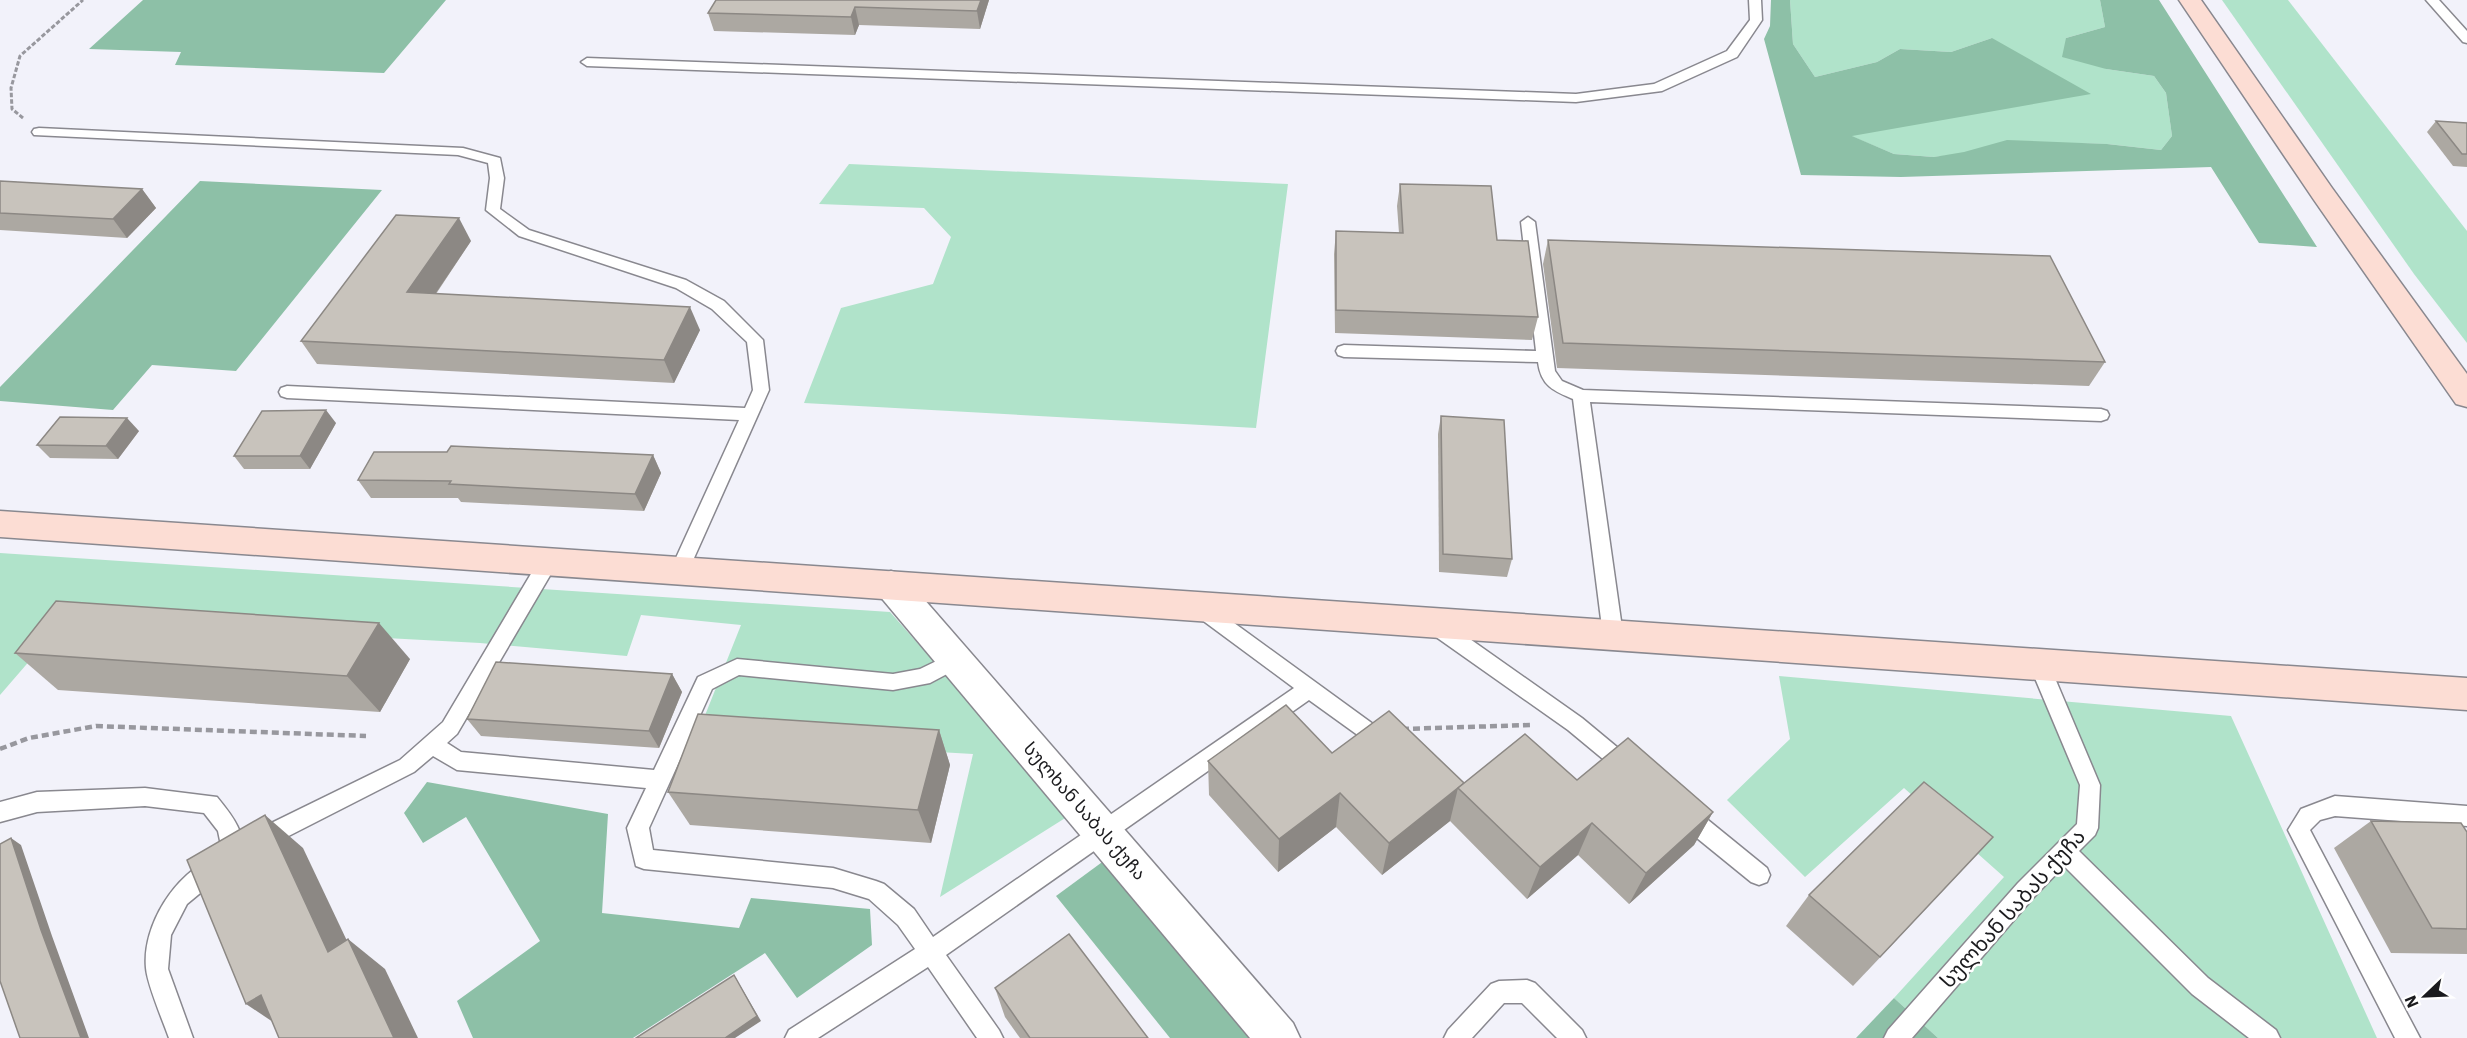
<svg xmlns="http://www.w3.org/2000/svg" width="2467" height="1038" font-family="'IBM Plex Sans','Noto Sans Georgian',sans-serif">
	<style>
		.green { fill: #b0e3ca }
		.forest { fill: #8dc0a7 }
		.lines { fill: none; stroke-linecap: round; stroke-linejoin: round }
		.lane-casing { stroke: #89888f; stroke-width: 3 }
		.street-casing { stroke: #89888f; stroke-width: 3 }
		.secondary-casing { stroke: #89888f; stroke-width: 3 }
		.path-far1 { stroke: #98989e; stroke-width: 3; stroke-dasharray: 4.5 2; stroke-linecap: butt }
		.path { stroke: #98989e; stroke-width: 4.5; stroke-dasharray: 7 4; stroke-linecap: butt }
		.lane { fill: #fff; fill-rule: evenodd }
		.street { fill: #fff; fill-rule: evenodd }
		.secondary { fill: #fcddd4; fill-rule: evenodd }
		.wall { fill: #aca8a2 }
		.shaded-wall { fill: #8c8884 }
		.building { fill: #c8c3bc; stroke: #8c8884; stroke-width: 1.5 }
		.labels { text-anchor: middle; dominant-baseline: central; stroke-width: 5; stroke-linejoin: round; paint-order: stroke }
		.street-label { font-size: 18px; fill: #1b1b1e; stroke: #fff }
		.near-street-label { font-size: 21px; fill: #1b1b1e; stroke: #fff }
	</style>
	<rect width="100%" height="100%" fill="#f2f2fa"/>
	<g class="green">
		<polygon points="1790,0 2100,0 2105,27 2066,38 2106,69 2154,76 2166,93 2172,136 2161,150 2107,144 2061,143 1934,157 1894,154 1851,136 1992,38 1951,52 1900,49 1877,62 1815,77 1793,44"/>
		<polygon points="2222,0 2288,0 2467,231 2467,343 2414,274"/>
		<polygon points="849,164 1288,184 1256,428 804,403 841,308 933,284 951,237 924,208 819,204"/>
		<polygon points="0,553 890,612 1070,815 940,897 973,754 696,738 741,625 641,615 627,656 480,643 64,621 0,695"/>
		<polygon points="1779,676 2231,716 2377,1038 1938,1038 1894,998 2004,877 1904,788 1805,877 1727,800 1790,739"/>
	</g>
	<g class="forest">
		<polygon points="143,0 446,0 384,73 175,65 181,52 89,49"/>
		<polygon points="1771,0 1790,0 1793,44 1815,77 1877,62 1900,49 1951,52 1992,38 2091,94 1852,136 1894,154 1934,157 1964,152 2007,140 2107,144 2161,150 2172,136 2166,93 2154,76 2106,69 2062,57 2066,38 2105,27 2100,0 2159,0 2317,247 2259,243 2211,167 1901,177 1801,175 1764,39 1770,26"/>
		<polygon points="200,181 382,190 236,371 152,365 113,410 0,401 0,387"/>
		<polygon points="427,782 608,814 602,913 739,928 751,898 870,909 872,945 797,998 765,953 633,1038 473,1038 457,1001 540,941 466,817 423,843 404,813"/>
		<polygon points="1105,860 1254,1038 1170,1038 1056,896"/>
		<polygon points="1894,998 1938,1038 1856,1038"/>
	</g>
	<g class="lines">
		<defs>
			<g id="lane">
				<polygon points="1749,0 1761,0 1762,20 1737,57 1662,91 1576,102 587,66 581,62 587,58 1576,94 1654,84 1727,51 1750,20"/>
				<polygon points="2426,0 2439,0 2467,31 2467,43 2463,42"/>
				<polygon points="39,128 463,148 500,158 504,178 500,209 529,230 686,280 724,301 763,340 769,390 686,576 679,578 672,576 670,571 739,420 287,398 281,396 279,392 281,388 287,386 745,408 753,390 747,342 712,309 676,288 519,236 486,210 490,178 488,163 458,155 34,135 32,132 34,129"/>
				<path d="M1528 217 1535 222 1555 371 1562 381 1583 390 2101 409 2107 411 2109 415 2107 419 2101 421 1590 402 1623 635 1620 641 1613 643 1606 641 1603 635 1573 399C1554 391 1541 386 1538 362L1344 357 1338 355 1336 351 1338 347 1344 345 1536 351 1521 222Z"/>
				<polygon points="548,555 555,557 557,562 555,567 457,734 447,743 461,752 654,770 698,677 737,659 893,674 920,669 955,652 962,654 965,660 962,666 930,683 893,690 739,675 712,689 649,828 653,850 833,868 876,881 884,884 914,909 933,937 1294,688 1194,614 1192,609 1194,604 1201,601 1208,604 1373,724 1376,730 1373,736 1366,739 1359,736 1309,700 946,955 999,1030 1003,1038 977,1038 928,967 818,1038 785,1038 789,1030 915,949 898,925 869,899 833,888 644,869 636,866 627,828 646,788 457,770 433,756 414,772 269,846 261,849 253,846 250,839 253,832 400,760 443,722 541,557"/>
				<polygon points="1436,618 1443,620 1582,718 1635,762 1638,768 1635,774 1628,777 1621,774 1568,730 1429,632 1426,626 1429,620"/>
				<polygon points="2039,656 2046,658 2049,664 2100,785 2098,828 2095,835 2079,851 2208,978 2276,1030 2280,1038 2249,1038 2192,994 2064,866 2034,897 1912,1038 1884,1038 1888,1030 2018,883 2077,824 2080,785 2029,664 2032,658"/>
				<path d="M145 788 217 797C231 814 250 837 240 860L232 863 224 860 218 831 204 813 145 806 37 812 0 822V802L37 792Z"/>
				<polygon points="2335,796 2467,806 2467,826 2335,816 2320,820 2310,830 2420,1038 2395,1038 2288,830 2301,809"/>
				<polygon points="1684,804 1692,807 1767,868 1770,875 1767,882 1759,885 1751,882 1676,821 1673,814 1676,807"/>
				<path d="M214 858 222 861 225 868 222 875 187 904 171 935 168 969 193 1038H169C163 1021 147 984 146 968 142 926 175 873 214 858Z"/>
				<polygon points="1527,980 1535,983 1582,1030 1586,1038 1557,1038 1522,1003 1504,1003 1472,1038 1444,1038 1448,1030 1491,984 1499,981"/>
			</g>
			<polygon id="street" points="891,571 903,575 1293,1023 1300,1038 1250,1038 879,595 874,585 879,575"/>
			<g id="secondary">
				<polygon points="2179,0 2201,0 2332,188 2467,374 2467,407 2456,404 2314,200"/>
				<polygon points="0,511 2467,678 2467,710 0,537"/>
			</g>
		</defs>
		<use href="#lane" class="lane-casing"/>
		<use href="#street" class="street-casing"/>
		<use href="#secondary" class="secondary-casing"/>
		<polyline class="path-far1" points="23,118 12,109 11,88 20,56 83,0"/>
		<g class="path">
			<polyline points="1402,729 1530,725"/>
			<polyline points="0,749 29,738 96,726 366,736"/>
		</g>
		<use href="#lane" class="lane"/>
		<use href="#street" class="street"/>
		<use href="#secondary" class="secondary"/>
	</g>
	<g class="wall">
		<polygon points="989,0 980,29 859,25 855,35 714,31 708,13"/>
		<polygon points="2436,121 2467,123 2467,167 2453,166 2427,132"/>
		<polygon points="0,181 142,189 156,208 127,238 0,230"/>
		<polygon points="1400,184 1497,240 1538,317 1532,340 1335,333 1334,254 1336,231 1399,233 1397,206"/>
		<polygon points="1548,240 2105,362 2089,386 1557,368 1543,264"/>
		<polygon points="471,241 436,294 700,330 674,383 317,364 301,341"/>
		<polygon points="1441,416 1512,559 1507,577 1439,572 1438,434"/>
		<polygon points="336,423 310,469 244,469 234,456"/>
		<polygon points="139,431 118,459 50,458 37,445"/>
		<polygon points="653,455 661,473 644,511 461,502 458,498 371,498 358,480"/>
		<polygon points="15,653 410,659 380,712 58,690"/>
		<polygon points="672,674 682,692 659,748 481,736 467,719"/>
		<polygon points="939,730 950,765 931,843 690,825 668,792"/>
		<polygon points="1332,753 1464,783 1577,780 1713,812 1694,845 1629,904 1578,855 1527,899 1450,821 1382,875 1336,827 1278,872 1209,795 1208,761"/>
		<polygon points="2371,821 2467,832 2467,954 2391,953 2334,848"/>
		<polygon points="1993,837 1853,986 1786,926 1809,895"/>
		<polygon points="995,988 1148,1038 1020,1038 1005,1017"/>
	</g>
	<g class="shaded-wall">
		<polygon points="981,0 989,0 980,29 977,11"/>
		<polygon points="855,7 859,25 855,35 851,17"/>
		<polygon points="142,189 156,208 127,238 113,219"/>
		<polygon points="459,218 471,241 421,315 407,292"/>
		<polygon points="690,307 700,330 674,383 664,360"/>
		<polygon points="326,410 336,423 310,469 300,456"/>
		<polygon points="127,418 139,431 118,459 106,446"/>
		<polygon points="653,455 661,473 644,511 635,494"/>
		<polygon points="379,623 410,659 380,712 347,676"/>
		<polygon points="672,674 682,692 659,748 649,731"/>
		<polygon points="939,730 950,765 931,843 918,810"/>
		<polygon points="1458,788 1450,821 1382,875 1389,843"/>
		<polygon points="1340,793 1336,827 1278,872 1279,839"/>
		<polygon points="1713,812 1694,845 1629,904 1646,873"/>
		<polygon points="265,815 303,848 366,981 328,952"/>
		<polygon points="1592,823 1578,855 1527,899 1540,867"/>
		<polygon points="1993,837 1963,869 1853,986 1880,957"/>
		<polygon points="11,838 21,845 52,936 89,1038 81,1038 41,930"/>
		<polygon points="348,939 385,969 418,1038 394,1038"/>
		<polygon points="734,975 761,1021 735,1038 725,1038"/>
		<polygon points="261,995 288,1032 246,1004"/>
	</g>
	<g class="building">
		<polygon points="716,0 981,0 977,11 855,7 851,17 708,13"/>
		<polygon points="2436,121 2467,123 2467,154 2462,154"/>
		<polygon points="0,181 142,189 113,219 0,213"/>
		<polygon points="1400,184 1491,186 1497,240 1528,241 1538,317 1336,310 1336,231 1403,233"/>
		<polygon points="396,215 459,218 407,292 690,307 664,360 301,341"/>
		<polygon points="1548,240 2050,256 2105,362 1563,343"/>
		<polygon points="326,410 300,456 234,456 262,411"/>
		<polygon points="1441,416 1504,420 1512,559 1443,554"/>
		<polygon points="60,417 127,418 106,446 37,445"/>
		<polygon points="451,446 653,455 635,494 449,484 451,481 358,480 374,452 447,452"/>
		<polygon points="56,601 379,623 347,676 15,653"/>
		<polygon points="496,662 672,674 649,731 467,719"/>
		<polygon points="1286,705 1332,753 1389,711 1464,783 1389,843 1340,793 1279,839 1208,761"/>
		<polygon points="698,714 939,730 918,810 668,792"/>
		<polygon points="1525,734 1577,780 1628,738 1713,812 1646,873 1592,823 1540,867 1458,788"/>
		<polygon points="1924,782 1993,837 1880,957 1809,895"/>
		<polygon points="265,815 328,952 348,939 394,1038 279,1038 261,995 246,1004 187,860"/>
		<polygon points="2371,821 2461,823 2467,832 2467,929 2432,928"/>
		<polygon points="11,838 41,930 81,1038 20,1038 0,981 0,844"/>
		<polygon points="1069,934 1148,1038 1030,1038 995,988"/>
		<polygon points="734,975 757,1016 725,1038 636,1038"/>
	</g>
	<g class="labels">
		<g class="street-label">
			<text transform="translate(1085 811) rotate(49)">სულხან საბას ქუჩა</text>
		</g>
		<g class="near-street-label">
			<text transform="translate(2012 908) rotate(-48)">სულხან საბას ქუჩა</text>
		</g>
	</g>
	<g transform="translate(2425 996) rotate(247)" stroke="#ffffff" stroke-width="4.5" paint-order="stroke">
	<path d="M0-4.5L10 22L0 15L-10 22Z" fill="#1b1b1e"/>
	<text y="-9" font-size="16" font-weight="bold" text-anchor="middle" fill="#1b1b1e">N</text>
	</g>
</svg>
